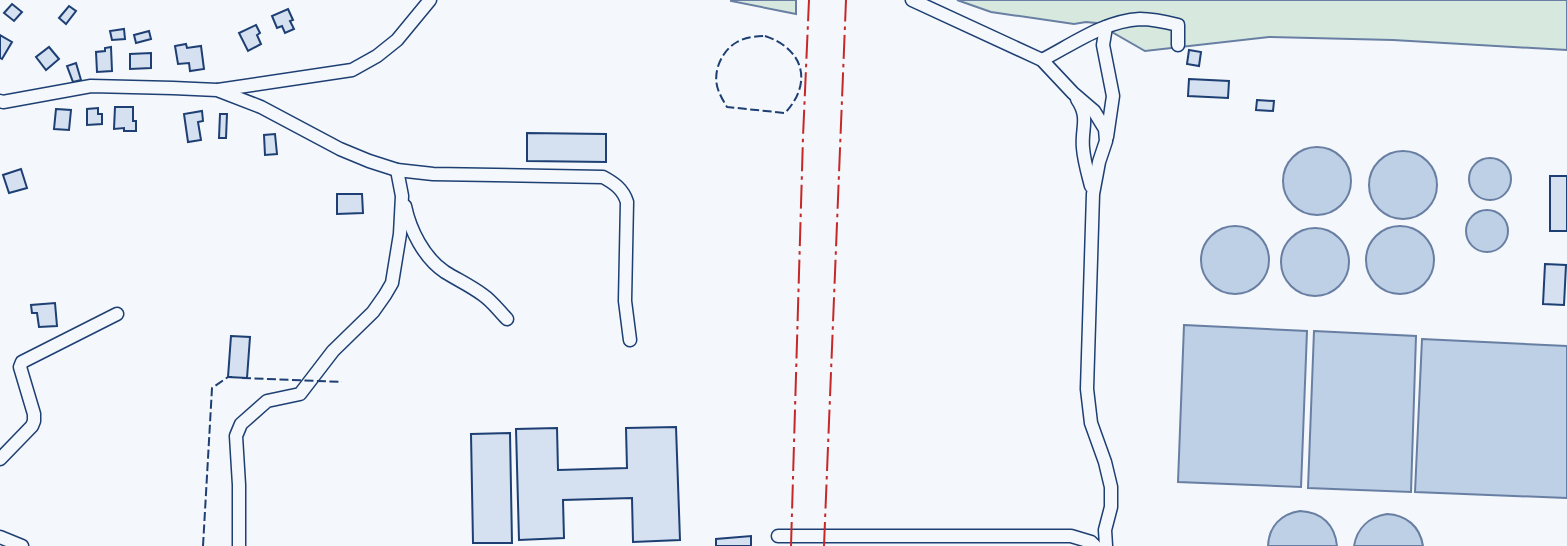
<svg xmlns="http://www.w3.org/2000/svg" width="1567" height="546" font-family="'Nunito Sans',sans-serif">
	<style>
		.green { fill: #d7e8df; stroke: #687fa3; stroke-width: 2 }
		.water { fill: #bed0e5; stroke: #687fa3; stroke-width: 2 }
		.building { fill: #d5e0f0; stroke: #1d3f73; stroke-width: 2 }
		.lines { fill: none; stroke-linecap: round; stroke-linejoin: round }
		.minor-casing { stroke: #1d3f73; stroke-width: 15 }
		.minor { stroke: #f4f7fb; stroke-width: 12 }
		.fence { stroke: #1d3f73; stroke-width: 2; stroke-dasharray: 9 3.5; stroke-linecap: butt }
		.power { stroke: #c62828; stroke-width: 2; stroke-dasharray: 24 5 3.5 5; stroke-linecap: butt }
	</style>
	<rect width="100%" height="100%" fill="#f4f7fb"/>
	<g class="green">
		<polygon points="731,0 796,0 796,14 731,1"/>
		<polygon points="957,0 1567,0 1567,50 1393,40 1269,37 1145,51 1096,23 1086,22 1074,24 991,12"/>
	</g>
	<g class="water">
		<circle cx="1317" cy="181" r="34"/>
		<circle cx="1403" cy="185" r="34"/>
		<circle cx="1490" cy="179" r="21"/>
		<circle cx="1487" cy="231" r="21"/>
		<circle cx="1235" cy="260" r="34"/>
		<circle cx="1400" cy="260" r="34"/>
		<circle cx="1315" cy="262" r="34"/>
		<polygon points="1184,325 1307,331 1301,487 1178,482"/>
		<polygon points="1314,331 1416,336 1411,492 1308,488"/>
		<polygon points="1422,339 1567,346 1567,498 1415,492"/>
		<path d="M1300 511C1322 512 1335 525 1337 546H1268C1269 526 1281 514 1300 511Z"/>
		<path d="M1387 514C1406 515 1420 526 1423 546H1354C1357 528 1369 517 1387 514Z"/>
	</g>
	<g class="building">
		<polygon points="12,4 22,12 14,21 4,13"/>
		<polygon points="69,6 76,11 66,24 59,18"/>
		<polygon points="288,9 293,20 290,21 294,29 285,33 282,26 277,28 272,16"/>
		<polygon points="256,25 260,33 257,35 261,44 248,51 239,33"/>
		<polygon points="124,29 125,39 112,40 110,31"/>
		<polygon points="149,31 151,39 136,43 134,35"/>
		<polygon points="0,35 12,42 2,59 0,58"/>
		<polygon points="186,44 187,48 201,46 204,69 190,71 189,63 178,64 175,46"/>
		<polygon points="49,47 59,59 46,70 36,57"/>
		<polygon points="111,47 112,71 97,72 96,52 105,51 105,48"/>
		<polygon points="1189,50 1201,52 1199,66 1187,64"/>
		<polygon points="151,53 151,68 130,69 130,54"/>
		<polygon points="76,63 81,80 73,82 67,66"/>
		<polygon points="1189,79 1229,81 1228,98 1188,96"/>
		<polygon points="1257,100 1274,101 1273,111 1256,110"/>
		<polygon points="115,107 133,107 133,121 136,121 136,131 124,131 124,128 114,129"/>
		<polygon points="98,108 98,114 102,114 102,124 87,125 87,109"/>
		<polygon points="56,109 71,110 69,130 54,129"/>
		<polygon points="202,111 203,121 198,122 201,140 188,142 184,114"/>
		<polygon points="220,114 227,114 226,138 219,138"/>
		<polygon points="527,133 606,134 606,162 527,161"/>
		<polygon points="275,134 277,154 265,155 264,135"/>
		<polygon points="21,169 27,188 9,193 3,175"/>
		<rect x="1550" y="176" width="17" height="55"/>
		<polygon points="337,194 362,194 363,213 337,214"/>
		<polygon points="1545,264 1566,265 1564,305 1543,304"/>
		<polygon points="55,303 57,326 39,327 37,313 32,313 31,305"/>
		<polygon points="231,336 250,337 247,378 228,377"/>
		<polygon points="676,427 680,540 633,542 632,498 563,500 564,538 519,540 516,429 557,428 558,470 627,468 626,428"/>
		<polygon points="510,433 512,543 473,543 471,434"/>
		<polygon points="751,536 751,546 716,546 716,539"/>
	</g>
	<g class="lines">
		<defs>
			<g id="minor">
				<polyline points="912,0 1042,60 1073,93 1094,111 1105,129 1106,141 1099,162 1093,194 1087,389 1091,423 1105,462 1111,487 1111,507 1105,530 1106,546"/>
				<polyline points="1106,27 1103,45 1113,96 1107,137"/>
				<path d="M1042 60C1073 44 1104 21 1140 19 1153 19 1166 22 1178 25V45"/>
				<polyline points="218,90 352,70 377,56 397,40 430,0"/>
				<path d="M1077 99C1090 118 1081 128 1083 148 1084 161 1088 174 1091 186"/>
				<path d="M0 101 3 102 91 86 173 88 217 90 261 107 340 149 369 161 397 170 433 174 603 177C614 183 623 189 627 202L625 301 630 340"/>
				<path d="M405 206C410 230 424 258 445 272 458 280 471 286 483 295 492 301 499 311 507 319"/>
				<polyline points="0,459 32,426 34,421 34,414 20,367 22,362 117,314"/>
				<polyline points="778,536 1071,536 1091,542 1095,546"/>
				<polyline points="0,537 22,546"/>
				<polyline points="239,546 239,485 236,436 241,424 267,401 300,394 333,351 373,312 385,295 392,283 400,234 402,196 397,170"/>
			</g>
		</defs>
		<use href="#minor" class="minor-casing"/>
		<use href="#minor" class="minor"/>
		<g class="fence">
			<path d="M765 36C804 49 813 83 785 113L727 107C724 102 721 97 719 92 711 74 721 51 737 42 746 37 756 36 765 36Z"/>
			<polyline points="242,378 342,382"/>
			<polyline points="203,546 212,388 228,377 232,377"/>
		</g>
		<g class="power">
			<polyline points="791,546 803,137 809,0"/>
			<polyline points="824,546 846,0"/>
		</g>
	</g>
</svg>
